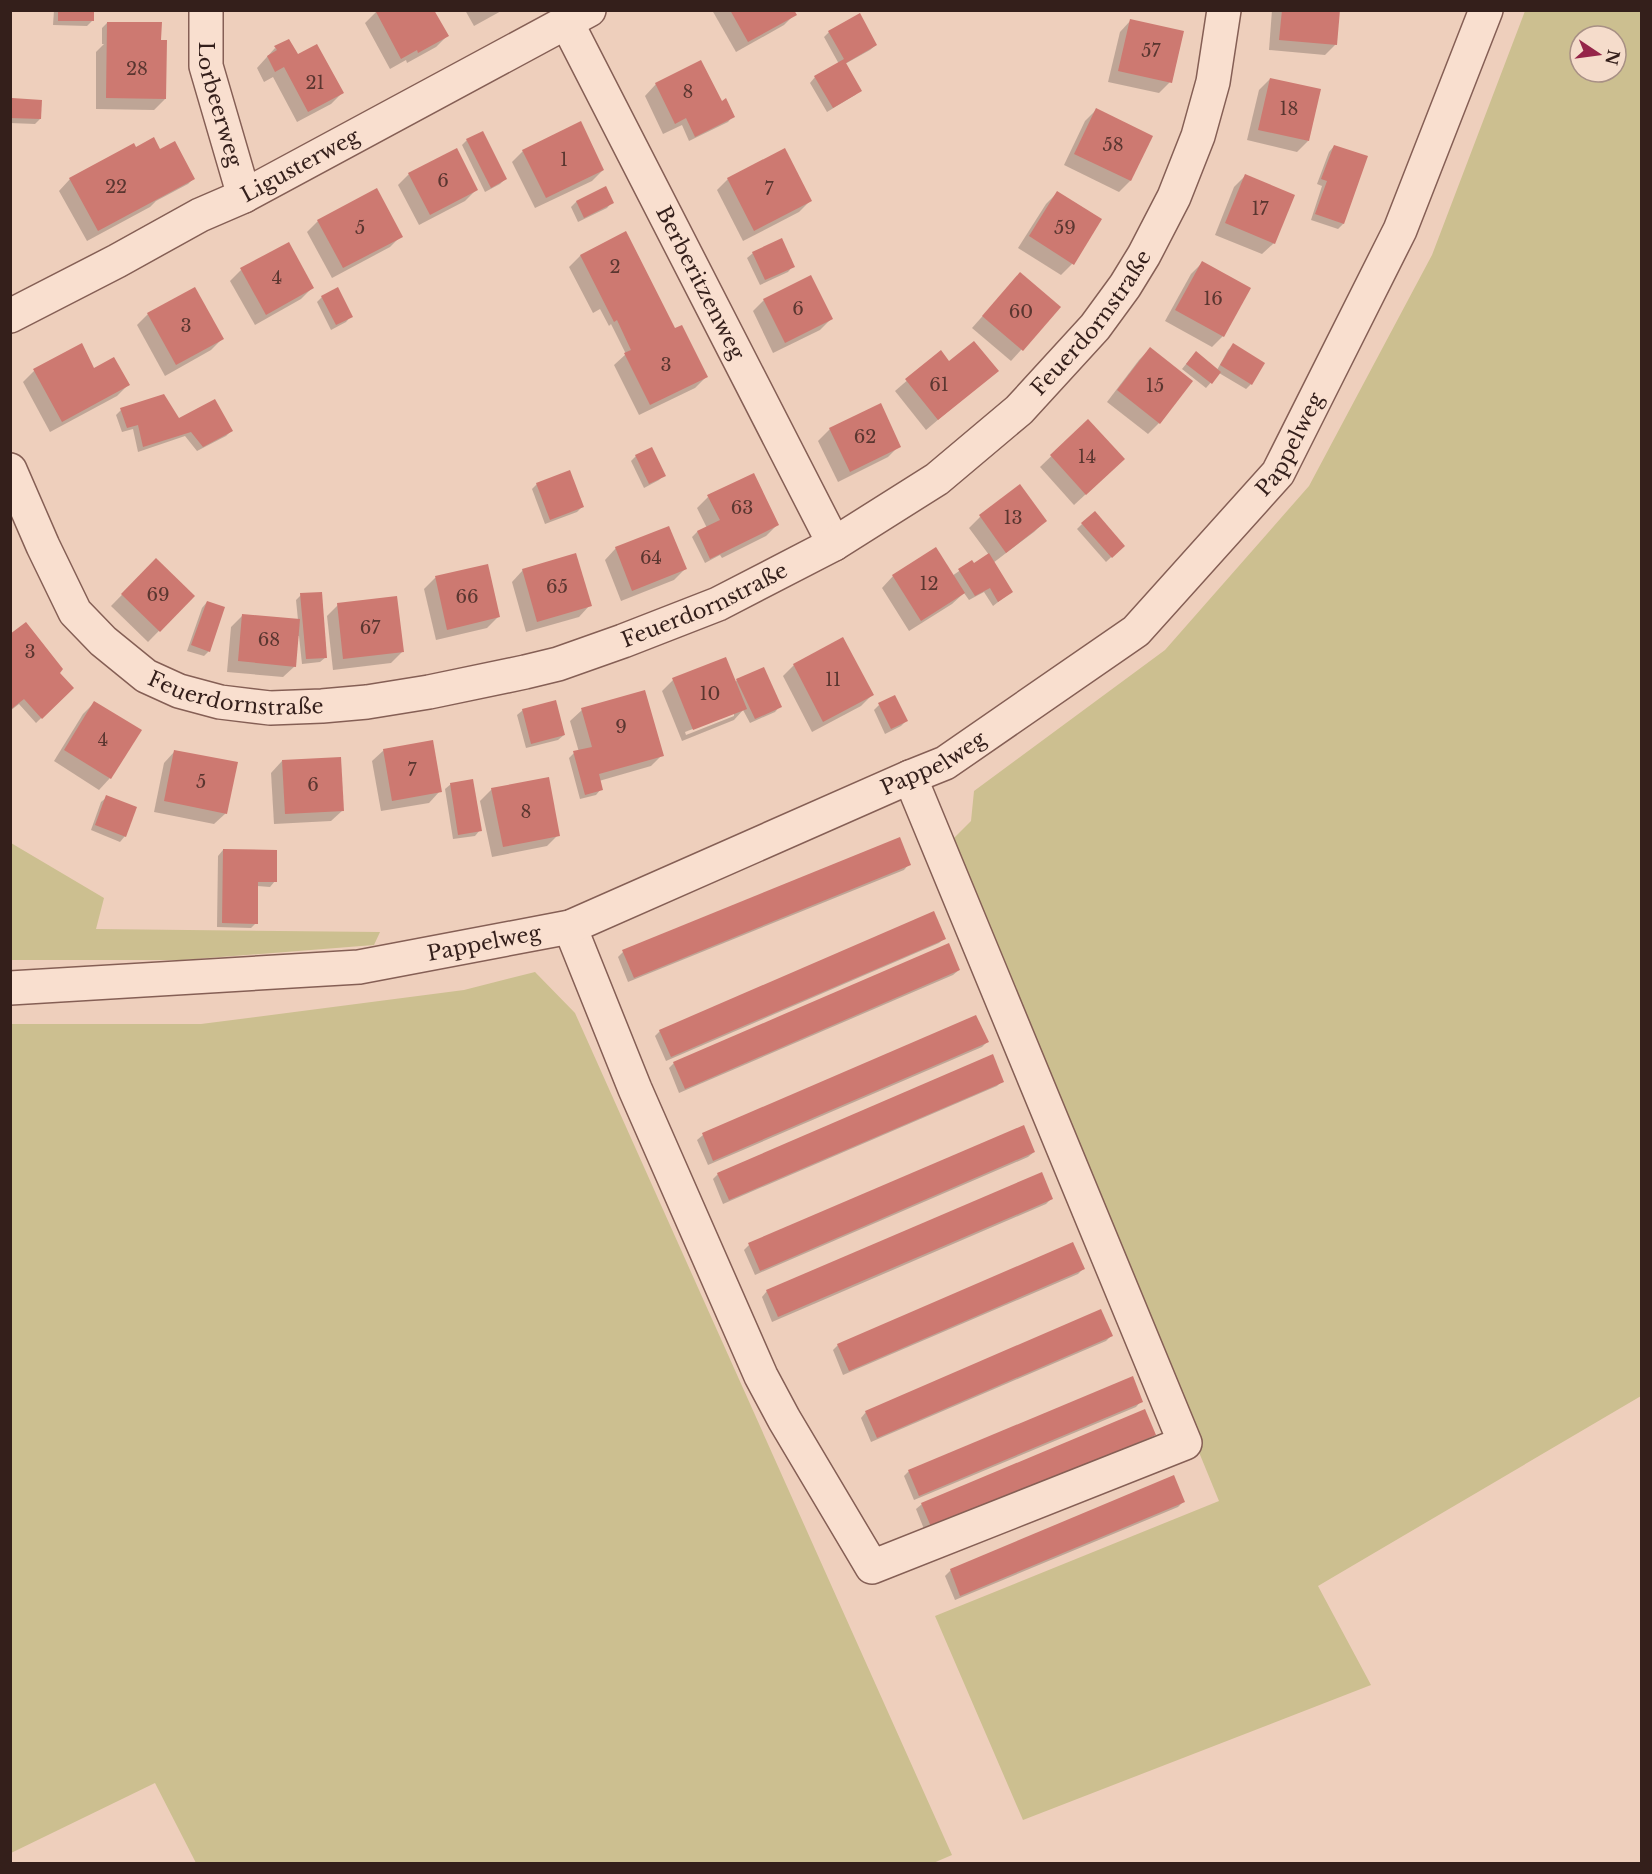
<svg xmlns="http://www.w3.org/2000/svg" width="1652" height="1874" font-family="'Libre Baskerville',serif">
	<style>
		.green { fill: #ccbf90; fill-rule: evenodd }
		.shadow { fill: #0003; fill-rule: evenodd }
		.building { fill: #cd7971 }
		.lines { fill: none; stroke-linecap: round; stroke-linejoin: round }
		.minor-casing { stroke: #855f55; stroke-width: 36 }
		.minor { stroke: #f9dfcf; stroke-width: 33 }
		.labels { text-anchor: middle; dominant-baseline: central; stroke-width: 5; stroke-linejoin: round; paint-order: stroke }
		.number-label { font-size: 18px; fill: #5a3630 }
		.street-label { font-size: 21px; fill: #341f1b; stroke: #f5dccb }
	</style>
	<rect width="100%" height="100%" fill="#eecfbc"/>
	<g class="green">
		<path d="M1525 11H1641V1396L1318 1586 1371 1685 1023 1820 935 1616 1219 1501 949 843 971 821 974 791 1165 650 1309 486 1432 255ZM1580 36H1616V72H1580Z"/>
		<polygon points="11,843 104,898 96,929 380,932 374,945 182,960 11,960"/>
		<polygon points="535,972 575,1013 952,1855 931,1864 196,1863 155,1783 11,1853 11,1024 201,1024 464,990"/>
	</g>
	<g class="shadow">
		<polygon points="54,10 92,10 92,21 87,26 53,25"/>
		<polygon points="259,10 298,10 297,12"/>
		<polygon points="465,10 503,10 474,26"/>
		<polygon points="712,10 793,10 795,14 784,25 736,52"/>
		<polygon points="1133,10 1166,10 1164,12 1133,12"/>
		<polygon points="1272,10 1339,10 1336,44 1325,55 1269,50"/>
		<polygon points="376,12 447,36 436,47 407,63 406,60 390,69 365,23"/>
		<polygon points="1131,20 1170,82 1159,93 1108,82 1120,32"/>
		<polygon points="107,23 160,40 165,99 154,110 96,109 96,52 104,44 102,44 102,28"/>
		<polygon points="829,32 876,45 870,50 845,64 860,90 855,95 827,112 810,83 815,77 839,64 824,37"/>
		<polygon points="275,48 297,56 342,93 331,104 297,122 273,77 264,82 257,68"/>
		<polygon points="1270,79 1308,141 1297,152 1247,140 1259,90"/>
		<polygon points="656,84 721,102 733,116 728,122 689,141 682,125 663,134 645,96"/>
		<polygon points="12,100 40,119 35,124 10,123 10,102"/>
		<polygon points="1096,110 1151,136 1130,181 1119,192 1064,165 1085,121"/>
		<polygon points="467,140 505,179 500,184 485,192 462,145"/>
		<polygon points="1334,146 1366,157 1343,224 1338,229 1311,220 1322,186 1317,184 1329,152"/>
		<polygon points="136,149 160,151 193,179 188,184 156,201 150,207 87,241 59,191 70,179"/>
		<polygon points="523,151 603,170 592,181 535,208 512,162"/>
		<polygon points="409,174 476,190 465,201 419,225 398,185"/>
		<polygon points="1245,176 1274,243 1262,254 1215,235 1234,187"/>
		<polygon points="728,179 810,201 799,212 743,241 717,190"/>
		<polygon points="605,188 612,202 607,208 578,222 571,207 576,202"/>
		<polygon points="1057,193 1072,264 1061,275 1018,248 1046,204"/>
		<polygon points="318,221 401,236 390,247 332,278 307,232"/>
		<polygon points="626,233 674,330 706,377 695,388 639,415 614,365 626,354 611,324 609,326 600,309 593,313 569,267 580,256"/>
		<polygon points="753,253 793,266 788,272 760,285 747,258"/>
		<polygon points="1202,263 1223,336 1212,347 1165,321 1191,274"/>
		<polygon points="241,270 312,288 301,299 255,325 230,281"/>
		<polygon points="1020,274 1059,308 1011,361 972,328"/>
		<polygon points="322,297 351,316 346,322 331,330 317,302"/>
		<polygon points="764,300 831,319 820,330 773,353 753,311"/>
		<polygon points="148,314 222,339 211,350 165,376 137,325"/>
		<polygon points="1234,345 1251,384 1246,389 1219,373 1206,388 1182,369 1191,358 1217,370 1228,350"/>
		<polygon points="1150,349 1159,423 1148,434 1107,402 1139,360"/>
		<polygon points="940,352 966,396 926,430 895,391"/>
		<polygon points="94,370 128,385 117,396 50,432 23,382 34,371"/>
		<polygon points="880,405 899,446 888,457 838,482 818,441 830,429"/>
		<polygon points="121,410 179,420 231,431 226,436 197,451 185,436 138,452 133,429 122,432 116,415"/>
		<polygon points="1088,421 1112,470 1074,505 1040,467"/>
		<polygon points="636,456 664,475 659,480 644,488 631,461"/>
		<polygon points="537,484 582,507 577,512 545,524 532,489"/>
		<polygon points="1019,486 1045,521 1034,532 993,563 1011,592 993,606 984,592 969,600 964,593 952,604 909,631 882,588 893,576 952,576 972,562 974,565 989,555 969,528 980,517"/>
		<polygon points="708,497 777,525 766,536 722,558 720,555 705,563 692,537 697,532 707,528 697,508"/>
		<polygon points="1082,524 1123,546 1106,562 1077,529"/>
		<polygon points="616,548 685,569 674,580 621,601 605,560"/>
		<polygon points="156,560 193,596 148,642 111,606"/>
		<polygon points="487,566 498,617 487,628 436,640 424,589 435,578"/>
		<polygon points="523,570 590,605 579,617 526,632 512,582"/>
		<polygon points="301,595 326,657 320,662 302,664 299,636 297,636 295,666 283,677 227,672 231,627 243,615 298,620 296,600"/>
		<polygon points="207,602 209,651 204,656 187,651 202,608"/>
		<polygon points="338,605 402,652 391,663 333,670 327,616"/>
		<polygon points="10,636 58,673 72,688 36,723 19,704 10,711"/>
		<polygon points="794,665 872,695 861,706 812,732 783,676"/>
		<path d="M673 680 735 683 737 680 780 706 775 712 750 723 743 710 734 720 682 741 662 691ZM734 713V716L686 735 685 732Z"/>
		<polygon points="94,703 110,778 99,790 54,761 83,714"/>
		<polygon points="879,705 906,721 901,726 885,734 874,710"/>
		<polygon points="523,710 564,735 558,740 526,748 517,715"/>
		<polygon points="582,710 662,755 651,766 599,781 601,789 596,795 580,799 569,758 574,753 579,752 570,721"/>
		<polygon points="384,750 440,791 429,803 381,811 372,761"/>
		<polygon points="175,751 226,813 214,824 154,812 164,763"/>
		<polygon points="282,761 343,810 331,821 274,824 271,773"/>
		<polygon points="451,784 480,830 475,836 453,839 445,789"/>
		<polygon points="492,789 558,835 547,846 492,857 480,801"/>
		<polygon points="107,797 125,836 120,842 91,830 101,802"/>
		<polygon points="223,850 275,881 270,887 257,886 256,923 251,928 217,927 218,856"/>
		<polygon points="909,864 904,870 628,982 618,957 623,952"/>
		<polygon points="945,938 939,943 666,1061 655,1036 660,1031"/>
		<polygon points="959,970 953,975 679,1093 669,1068 674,1063"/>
		<polygon points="976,1017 987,1042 982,1047 708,1165 697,1140 703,1135"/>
		<polygon points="1002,1081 997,1086 723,1204 713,1179 718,1174"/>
		<polygon points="1034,1152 1028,1157 755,1275 744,1250 749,1245"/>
		<polygon points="1051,1199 1046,1204 772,1322 762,1297 767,1291"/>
		<polygon points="1083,1269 1078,1274 843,1375 833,1350 838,1345"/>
		<polygon points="1111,1336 1106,1341 871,1442 861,1418 866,1412"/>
		<polygon points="1141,1401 1136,1407 914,1500 904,1476 909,1471"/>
		<polygon points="1154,1435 1149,1440 926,1534 916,1509 922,1504"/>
		<polygon points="1183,1502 1178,1507 955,1600 945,1576 951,1570"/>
	</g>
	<g class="building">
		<rect x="58" y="10" width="36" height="11"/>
		<polygon points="375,10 434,10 449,36 418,53 417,50 401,59"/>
		<polygon points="730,10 794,10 797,15 748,42"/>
		<polygon points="1282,10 1340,10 1337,45 1279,40"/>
		<polygon points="860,13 877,45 846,63 862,91 833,108 814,76 844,59 828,31"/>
		<polygon points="1130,19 1184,31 1172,83 1118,71"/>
		<polygon points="107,22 162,22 161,40 167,40 166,99 106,98"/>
		<polygon points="289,39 298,54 317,44 344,93 308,112 284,67 275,72 267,56 277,50 274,46"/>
		<polygon points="701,60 722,101 726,98 735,117 695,137 686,118 675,124 655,83"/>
		<polygon points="1270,78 1321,89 1309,141 1258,130"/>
		<polygon points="12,98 42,100 41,119 10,118"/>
		<polygon points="1096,108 1153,136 1131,181 1074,154"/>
		<polygon points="581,121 604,170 546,198 522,150"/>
		<polygon points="483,131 507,179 491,188 466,139"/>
		<polygon points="154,137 160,149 175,141 195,179 98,231 69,178 134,143 136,147"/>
		<polygon points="1334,145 1368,156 1344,224 1315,214 1327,181 1321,179"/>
		<polygon points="457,148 478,190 430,215 408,173"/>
		<polygon points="785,148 812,201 754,231 727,178"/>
		<polygon points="1245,174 1295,195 1275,244 1225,223"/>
		<polygon points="606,186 614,203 584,218 576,201"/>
		<polygon points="377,188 403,237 343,268 317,220"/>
		<polygon points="1057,191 1102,219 1074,265 1029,236"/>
		<polygon points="626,231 675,328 682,325 708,377 650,405 624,353 631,350 617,320 614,322 580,255"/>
		<polygon points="782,238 795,267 765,280 752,252"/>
		<polygon points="289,242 314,288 266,315 240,268"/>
		<polygon points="1202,261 1251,288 1224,337 1175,310"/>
		<polygon points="1020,272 1061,307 1023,351 982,316"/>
		<polygon points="811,275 833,319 785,343 763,299"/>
		<polygon points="195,287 224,339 176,365 147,313"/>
		<polygon points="338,287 353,317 336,325 321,296"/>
		<polygon points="974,341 999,371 938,420 905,379 941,350 949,361"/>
		<polygon points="82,343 94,368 114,357 130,385 62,422 33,369"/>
		<polygon points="1233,343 1265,363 1252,385 1220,365"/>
		<polygon points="1150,347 1193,381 1160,424 1117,390"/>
		<polygon points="1196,351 1221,372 1212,384 1186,364"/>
		<polygon points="164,394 179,418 215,399 233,431 203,447 191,432 143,447 138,425 127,428 120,408"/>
		<polygon points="881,403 901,447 850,472 829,428"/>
		<polygon points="1088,419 1125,459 1086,495 1050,455"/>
		<polygon points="652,447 666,476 649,484 635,455"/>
		<polygon points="570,470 584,507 550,520 536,483"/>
		<polygon points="754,473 779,525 710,559 697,531 720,520 707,495"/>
		<polygon points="1020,484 1047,521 1006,553 979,515"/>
		<polygon points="1095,511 1125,546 1112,558 1081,523"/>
		<polygon points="669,526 687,569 632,591 615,547"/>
		<polygon points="936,547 965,593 921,621 892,575"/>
		<polygon points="576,553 592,606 537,622 522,569"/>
		<polygon points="989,553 1013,592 998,602 990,588 975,596 958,569 972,560 974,563"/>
		<polygon points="156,558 195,596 160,632 121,594"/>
		<polygon points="488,564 500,617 447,630 435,576"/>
		<polygon points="322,592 327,658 306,659 300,593"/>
		<polygon points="397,596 404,652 343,659 337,603"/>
		<polygon points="207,601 225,607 210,652 191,645"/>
		<polygon points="242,614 300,619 296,667 238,661"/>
		<polygon points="26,622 63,669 60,673 74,688 42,719 24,699 10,710 10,634"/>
		<polygon points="843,637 874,695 823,722 793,664"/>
		<polygon points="726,657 747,709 693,730 672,678"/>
		<polygon points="764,667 782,707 755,719 736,679"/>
		<polygon points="645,690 664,756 599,774 603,790 585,795 573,751 592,747 581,708"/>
		<polygon points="895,695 908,721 891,729 878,703"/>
		<polygon points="556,700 565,735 531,744 522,709"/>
		<polygon points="94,701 142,730 111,779 64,750"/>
		<polygon points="433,740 442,792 392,801 383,749"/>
		<polygon points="174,750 238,762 227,814 164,801"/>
		<polygon points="341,757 344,811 285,814 282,760"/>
		<polygon points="549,777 560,836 503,847 491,788"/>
		<polygon points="473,779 482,831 458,835 450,783"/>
		<polygon points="106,795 137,807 126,837 95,825"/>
		<polygon points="900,837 911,865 634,978 622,950"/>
		<polygon points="223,849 277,850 277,882 258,882 258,924 222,923"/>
		<polygon points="934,911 946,939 671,1057 659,1030"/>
		<polygon points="949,943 960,970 685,1089 673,1062"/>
		<polygon points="976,1015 989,1042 713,1161 702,1133"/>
		<polygon points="993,1054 1004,1082 729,1200 717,1173"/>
		<polygon points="1024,1125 1035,1152 760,1271 748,1243"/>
		<polygon points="1042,1172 1053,1199 778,1317 766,1290"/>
		<polygon points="1073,1242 1085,1269 849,1371 837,1344"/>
		<polygon points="1101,1309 1113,1336 877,1438 865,1411"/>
		<polygon points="1133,1376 1143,1402 919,1496 908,1470"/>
		<polygon points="1145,1409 1156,1435 932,1529 921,1503"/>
		<polygon points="1174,1475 1185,1502 960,1596 950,1569"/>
	</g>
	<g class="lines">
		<defs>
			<g id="minor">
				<path id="s1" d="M206 10V66L244 196"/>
				<path id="s2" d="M567 23 834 544"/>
				<path id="s3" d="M10 316 117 261 200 215 244 196 589 10"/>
				<path id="s4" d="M10 470 43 546 75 612 103 641 146 676 179 691 220 702 270 708 322 706 367 702 429 692 525 672 558 664 623 641 718 604 834 544 937 479 1019 410 1095 327 1125 286 1144 255 1174 197 1198 136 1213 82 1224 10"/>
				<polyline points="570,927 635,1089 761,1376 784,1419 872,1567 1185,1443 910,777"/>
				<path id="s5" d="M10 988 359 967 570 927 910 777 945 763 1136 631 1278 473 1400 230 1486 10"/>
			</g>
		</defs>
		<use href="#minor" class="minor-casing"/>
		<use href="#minor" class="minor"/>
	</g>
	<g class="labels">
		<g class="number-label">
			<text x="1151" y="51">57</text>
			<text x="137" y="69">28</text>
			<text x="315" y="83">21</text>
			<text x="688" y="92">8</text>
			<text x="1289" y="109">18</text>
			<text x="1113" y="145">58</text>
			<text x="564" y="160">1</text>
			<text x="443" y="181">6</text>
			<text x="116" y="187">22</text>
			<text x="769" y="189">7</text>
			<text x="1260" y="209">17</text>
			<text x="360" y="228">5</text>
			<text x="1065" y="228">59</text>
			<text x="615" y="267">2</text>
			<text x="277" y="278">4</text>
			<text x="1213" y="299">16</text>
			<text x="798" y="309">6</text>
			<text x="1021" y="312">60</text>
			<text x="186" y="326">3</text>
			<text x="666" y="365">3</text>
			<text x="939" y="385">61</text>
			<text x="1155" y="386">15</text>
			<text x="865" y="437">62</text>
			<text x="1087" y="457">14</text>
			<text x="742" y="508">63</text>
			<text x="1013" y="518">13</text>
			<text x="651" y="558">64</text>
			<text x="929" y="584">12</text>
			<text x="557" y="587">65</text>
			<text x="158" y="595">69</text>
			<text x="467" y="597">66</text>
			<text x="370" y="628">67</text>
			<text x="269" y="640">68</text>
			<text x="30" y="652">3</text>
			<text x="833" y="680">11</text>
			<text x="710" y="694">10</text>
			<text x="621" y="727">9</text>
			<text x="103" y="740">4</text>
			<text x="412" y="770">7</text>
			<text x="201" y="782">5</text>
			<text x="313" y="785">6</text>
			<text x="526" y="812">8</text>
		</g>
		<g class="street-label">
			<text stroke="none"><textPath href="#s1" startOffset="96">Lorbeerweg</textPath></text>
			<text stroke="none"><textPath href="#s3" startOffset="327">Ligusterweg</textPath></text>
			<text stroke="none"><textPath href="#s2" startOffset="292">Berberitzenweg</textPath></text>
			<text stroke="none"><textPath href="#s4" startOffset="1317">Feuerdornstraße</textPath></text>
			<text stroke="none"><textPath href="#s5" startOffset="1449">Pappelweg</textPath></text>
			<text stroke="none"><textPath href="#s4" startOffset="831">Feuerdornstraße</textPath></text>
			<text stroke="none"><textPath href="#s4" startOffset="345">Feuerdornstraße</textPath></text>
			<text stroke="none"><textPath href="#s5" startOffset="963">Pappelweg</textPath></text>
			<text stroke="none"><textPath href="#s5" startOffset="477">Pappelweg</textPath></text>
		</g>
	</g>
	<rect width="1652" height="1874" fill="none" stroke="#341f1b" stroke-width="24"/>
	<g transform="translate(1598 54) rotate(103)"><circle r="28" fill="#f5dccb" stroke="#a89085" stroke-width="1.5"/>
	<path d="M0-4.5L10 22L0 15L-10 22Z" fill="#952549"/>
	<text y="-9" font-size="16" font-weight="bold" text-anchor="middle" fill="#341f1b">N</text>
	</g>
</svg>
